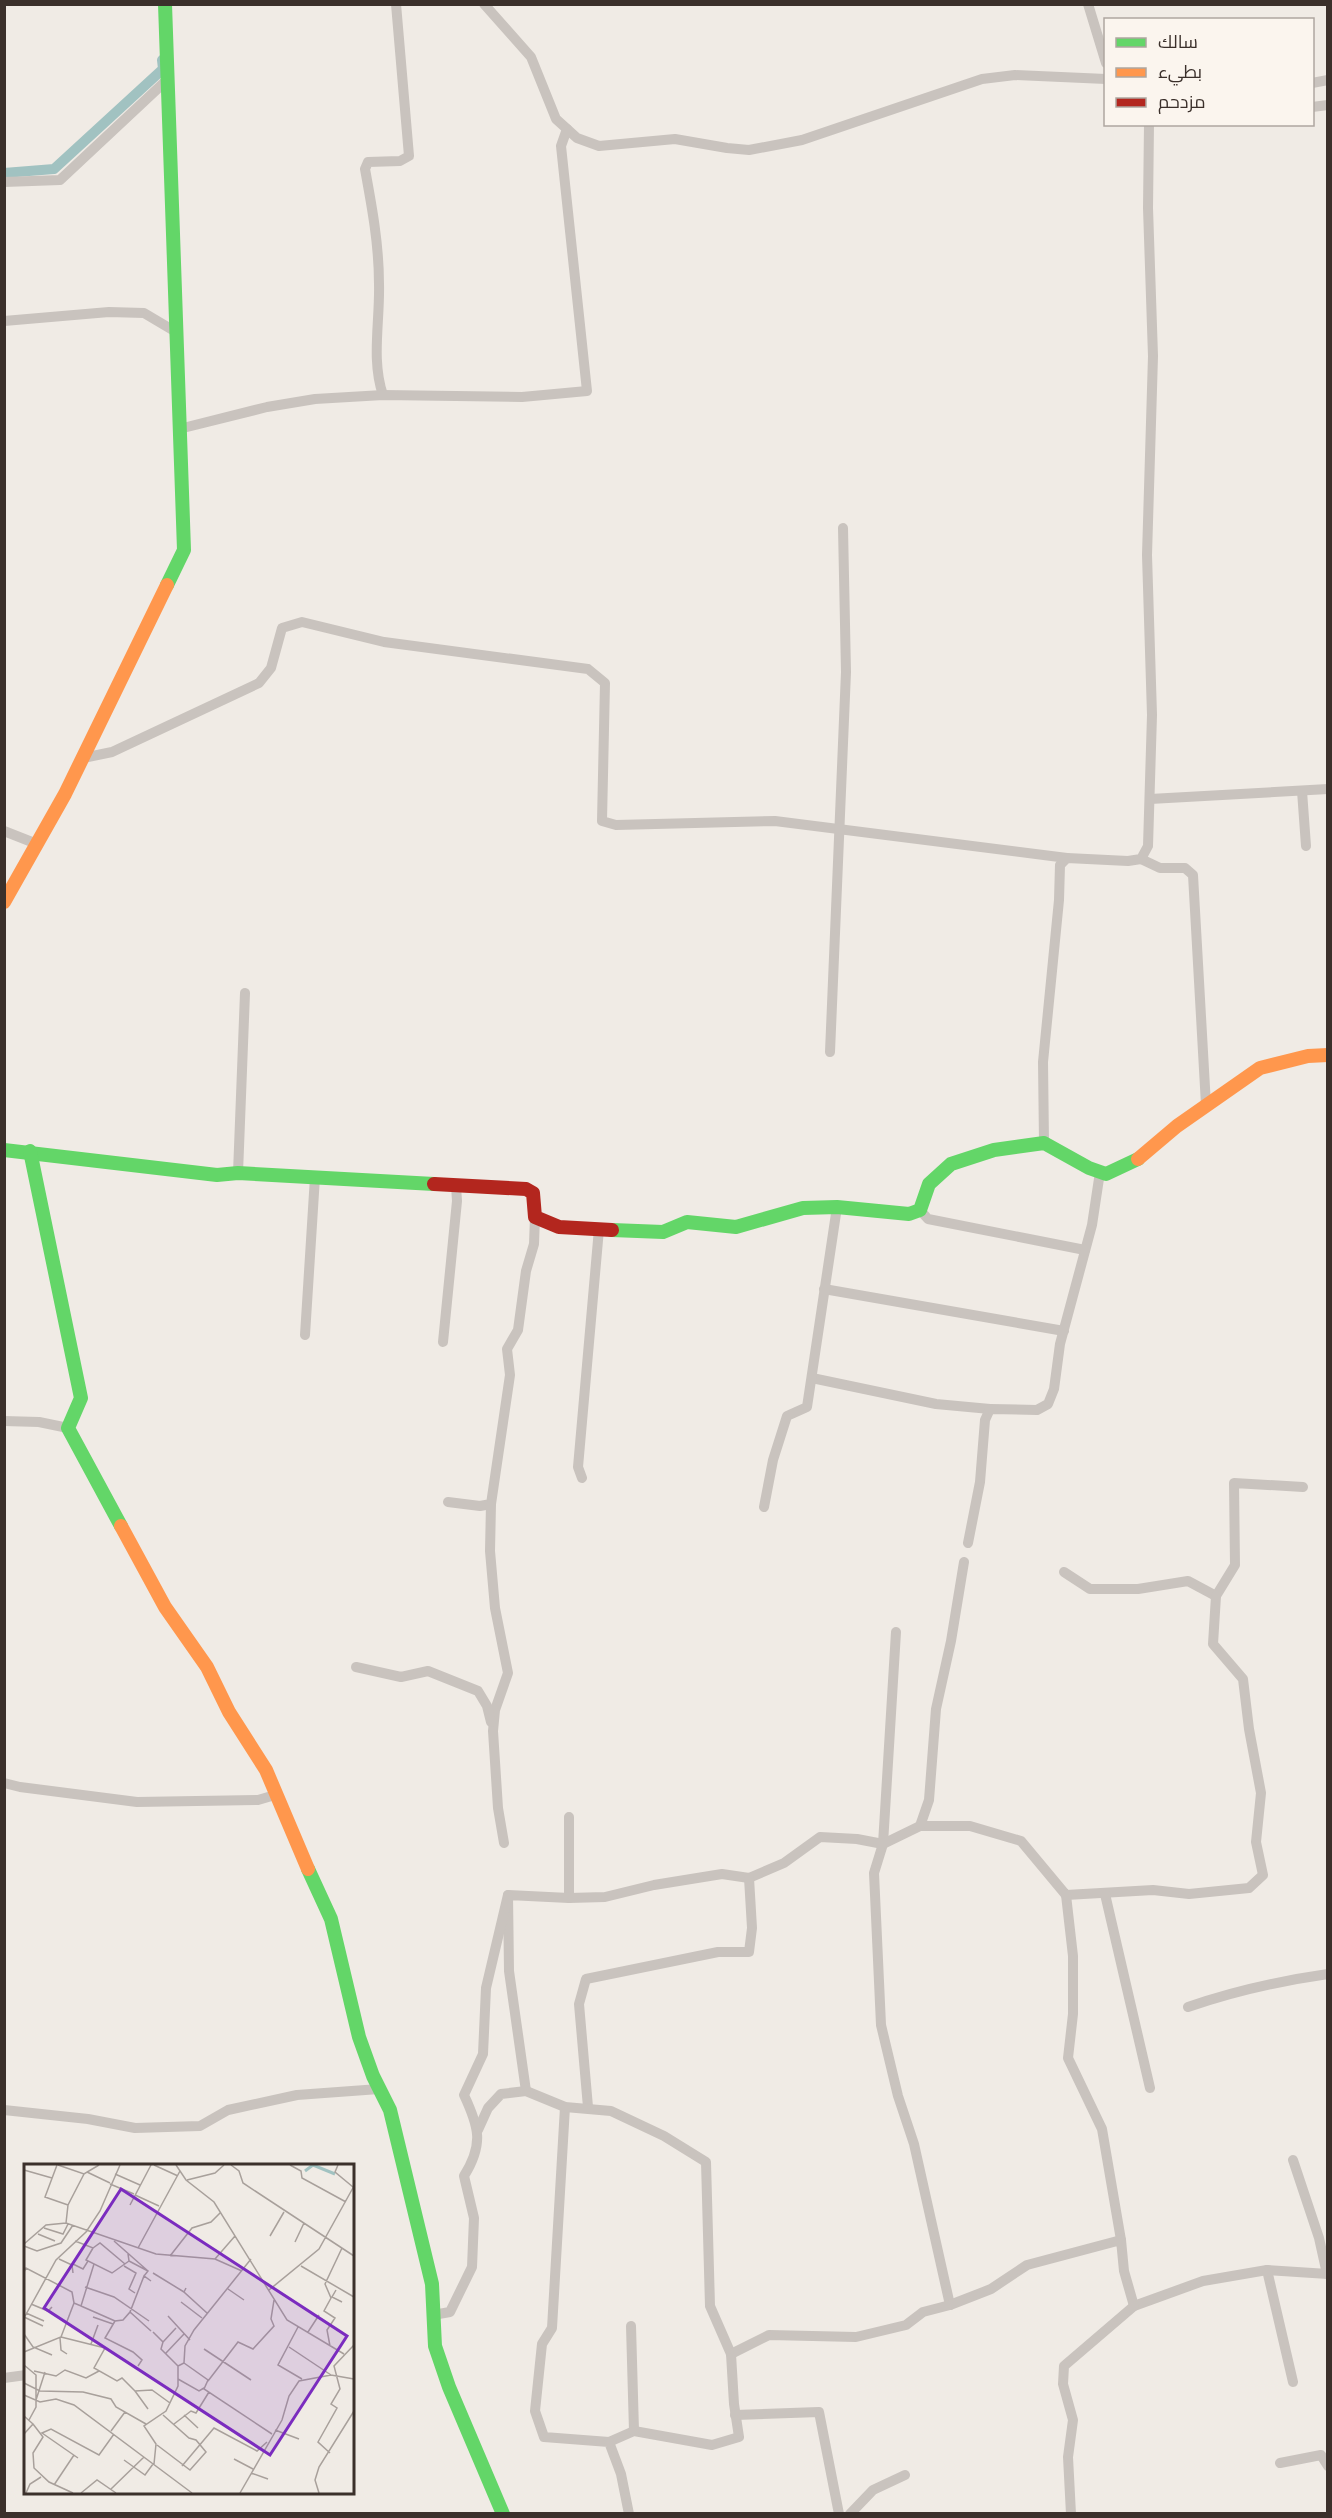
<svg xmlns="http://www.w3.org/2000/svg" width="1332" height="2518" font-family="'Exo 2',Cairo,sans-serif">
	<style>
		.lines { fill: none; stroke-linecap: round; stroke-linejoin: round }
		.canal { stroke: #a1c2c1; stroke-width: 10 }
		.street { stroke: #c9c3be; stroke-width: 10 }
		.fast { stroke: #63d668; stroke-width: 14 }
		.slow { stroke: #ff974d; stroke-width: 14 }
		.jam { stroke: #b3261e; stroke-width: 14 }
		.inset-river { fill: none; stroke: #a1c2c1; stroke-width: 3 }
		.inset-road { fill: none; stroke: #a8a09b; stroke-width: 1.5 }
		.view { fill: #7b2cbf; fill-opacity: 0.15; stroke: #7b2cbf; stroke-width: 3 }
		.inset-edge { fill: none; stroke: #3b302b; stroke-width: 3 }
	</style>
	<rect width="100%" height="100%" fill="#f0ebe5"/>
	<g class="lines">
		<polyline class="canal" points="4,173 54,169 163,69 162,60"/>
		<g class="street">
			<polyline points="484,4 531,57 556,119 577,138 599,146 675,139 727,148 749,150 802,140 982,79 1015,75 1106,79"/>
			<polyline points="1088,4 1106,63"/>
			<polyline points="1312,83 1328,80"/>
			<polyline points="1312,107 1328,105"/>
			<polyline points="4,182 60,180 169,78"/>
			<polyline points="4,321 109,312 144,313 176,332"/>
			<path d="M383 395C371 360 380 322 379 284 379 245 372 207 365 169L368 162 400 161 409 156 396 4"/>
			<polyline points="179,429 267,407 315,399 383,395 522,397 587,391 561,146 567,129"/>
			<polyline points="83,758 112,752 259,683 271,668 282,628 302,622 384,642 588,669 605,683 602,821 616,825 775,821 1067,858"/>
			<polyline points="1302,791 1306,846"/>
			<polyline points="1150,799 1328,789"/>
			<polyline points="4,831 37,844"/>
			<polyline points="1141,859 1160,868 1185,868 1193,875 1206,1105"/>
			<polyline points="830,1052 846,672 843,528"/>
			<polyline points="1044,1143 1043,1062 1059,900 1060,865 1067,858 1128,861 1141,859 1148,846 1152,715 1147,555 1153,356 1148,208 1149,124"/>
			<polyline points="238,1173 245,993"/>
			<polyline points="920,1210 928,1219 1085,1250"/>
			<polyline points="824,1289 1064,1331"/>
			<polyline points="305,1335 315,1177"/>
			<polyline points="443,1342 457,1201 456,1186"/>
			<polyline points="812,1378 936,1404 990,1409"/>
			<polyline points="4,1421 39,1422 68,1428"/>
			<polyline points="582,1478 578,1467 599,1229"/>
			<polyline points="448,1502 480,1506 491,1504 510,1375 507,1349 518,1330 526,1271 534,1244 535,1217"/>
			<polyline points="491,1504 490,1551 495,1608 508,1673 495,1710 493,1731 498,1808 504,1843"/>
			<polyline points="764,1507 773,1460 787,1416 807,1407 837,1207"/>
			<polyline points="968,1543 980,1482 985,1420 990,1409 1037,1410 1048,1404 1054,1389 1060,1344 1092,1225 1100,1172"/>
			<polyline points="1064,1572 1090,1589 1138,1589 1188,1581 1216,1596"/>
			<polyline points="896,1632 883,1844 874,1873 881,2025 898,2096 914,2144 950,2305"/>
			<polyline points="356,1667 401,1677 428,1671 478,1691 487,1706 491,1722"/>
			<polyline points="4,1783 20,1787 137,1802 258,1800 275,1795"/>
			<polyline points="569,1817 569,1898 605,1897 654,1885 722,1874 749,1878 784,1863 820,1837 857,1839 883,1844 920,1826 970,1826 1021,1841 1066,1895 1153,1890 1189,1894 1249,1888 1263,1875 1256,1842 1261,1793 1249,1729 1243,1679 1213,1644 1216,1596 1235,1565 1234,1483 1303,1487"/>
			<polyline points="920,1826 929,1800 936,1709 951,1641 964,1562"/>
			<polyline points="1105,1894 1150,2088"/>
			<polyline points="1066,1895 1073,1956 1073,2014 1068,2058 1102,2129 1121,2240"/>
			<path d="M1188 2007C1234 1991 1279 1981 1328 1974"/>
			<polyline points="526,2091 509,1971 508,1895 569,1898"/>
			<polyline points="565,2107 552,2328 542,2344 535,2411 544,2437 609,2442 621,2474 629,2514"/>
			<polyline points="588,2107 579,2004 586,1979 718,1952 749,1952 752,1928 749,1878"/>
			<polyline points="4,2110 88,2119 135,2128 200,2126 228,2110 297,2095 379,2089"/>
			<polyline points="478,2130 488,2108 501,2094 526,2091 565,2107 611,2111 664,2136 706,2162 710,2306 731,2354 734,2404 739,2437 712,2445 634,2431 609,2442"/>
			<polyline points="1293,2160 1319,2238 1327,2274"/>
			<polyline points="1267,2270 1293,2382"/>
			<path d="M433 2315 450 2312 472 2267 474 2218 464 2176C484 2144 479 2127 464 2095L483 2054 486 1988 508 1895"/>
			<polyline points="631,2326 634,2431"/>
			<polyline points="731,2354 769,2335 856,2337 906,2325 923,2312 950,2305 991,2289 1027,2265 1121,2240 1124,2271 1134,2306 1203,2281 1267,2270 1328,2274"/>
			<polyline points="4,2378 26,2375"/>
			<polyline points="735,2415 819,2412 839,2514"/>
			<polyline points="1280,2463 1321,2455 1328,2466"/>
			<polyline points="850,2514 873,2490 905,2475"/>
			<polyline points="1071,2514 1068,2457 1073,2420 1063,2384 1064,2366 1134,2306"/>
		</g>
		<g class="fast">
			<polyline points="165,4 184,550 167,585"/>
			<polyline points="4,1150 217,1175 238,1173 434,1184"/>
			<polyline points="30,1151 81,1398 68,1428 121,1526"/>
			<polyline points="612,1230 663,1232 687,1222 736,1227 803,1208 837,1207 909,1214 920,1210 929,1184 951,1164 994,1150 1044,1143 1089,1168 1106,1174 1138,1159"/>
			<polyline points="308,1869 331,1919 359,2037 373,2076 390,2110 432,2284 435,2346 449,2387 503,2514"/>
		</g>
		<g class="slow">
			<polyline points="4,902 65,794 167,585"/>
			<polyline points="1138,1159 1177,1126 1260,1068 1308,1056 1328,1055"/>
			<polyline points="121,1526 165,1607 207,1667 229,1712 266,1770 308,1869"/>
		</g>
		<polyline class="jam" points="434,1184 526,1189 533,1193 535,1217 559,1227 612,1230"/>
	</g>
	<g transform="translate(24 2164)">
		<rect width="330" height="330" fill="#f0ebe5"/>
		<path class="inset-river" d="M281 7 289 1 311 10"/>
		<path class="inset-road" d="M33 1 21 33 44 41M34 1 60 10 75 1M130 1 154 12M152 1 162 16 190 38 263 156 320 190M207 1 215 7 219 19 330 92M266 1 277 7 278 14 322 38M314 1 311 8 329 23M0 6 28 14M63 8 86 19M91 10 116 21M163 16 191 9 200 1M86 20 110 30M111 31 135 42M106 41 127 1M42 59 44 41 60 10M20 64 39 70 44 60M14 70 31 77M246 72 260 48M51 77 69 84 76 79 101 100M90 77 124 107M271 78 280 59M0 80 22 61 42 59 132 90 191 95 218 107M0 82 13 87 37 79 49 61M69 84 62 96 88 109 105 97 104 90M114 84 156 7M146 92 168 64 187 58 196 49M35 95 48 101 49 109M191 95 211 72M105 97 124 107 120 112M49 100 59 105 64 97M100 102 112 109 105 125 111 129M277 102 330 133M0 108 2 104 48 128 50 139M129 109 160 128M61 123 90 133 125 157M162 124 160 128 183 149M204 125 220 136M245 126 295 85 330 22M312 126 308 133 318 138M157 138 178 154M7 140 24 147 28 143M57 142 91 157M106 148 127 167M2 149 20 157M144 152 166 176M0 153 19 162M69 153 89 160M0 154 32 96 62 68 76 47 96 1M274 163 254 201 278 215M129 168 139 178 137 185 154 202M284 168 295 151M0 170 9 183 28 191M37 173 81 184 70 204 93 217 98 214 111 227 128 226 146 239M36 174 37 186 43 190M139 178 152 164M67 180 74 161M306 182 303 166 311 154 300 147 307 134 301 120 318 84M265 183 307 211M180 185 227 216M0 188 37 173 50 139 57 142 70 100M142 189 160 170M160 199 184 216 180 225 248 270M0 201 12 211V243L5 256M114 202 118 196 109 188 81 174 91 157 99 156 106 148 120 112 127 117M10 207 32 212 41 206 62 214 75 207M154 215 175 227 180 224M184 217 214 178 229 185 250 162 247 155 250 136M0 219 16 227 59 228 87 235 92 243 122 260M111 227 124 245M0 231 16 238 32 235 50 241 168 329M12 236 21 208M160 251 174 264M0 252 9 260 0 270M9 260 19 273 9 289 10 304 25 318 49 329M150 260 167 247 172 249 185 228M251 266 275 275M87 267 101 248M133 281 166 306 182 288 172 276 165 274 139 251M306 289 294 278 313 244 307 240 316 225 310 202 330 181M54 294 18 269 27 265 75 291 90 270M210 295 229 305M100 296 121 311 129 300M130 300 132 280 120 262 142 247 154 222V202L160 199 161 182 170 166 227 95M158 302 190 264 233 287 243 278M227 309 244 315M30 321 50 291M87 325 120 293M2 329 6 320 17 313M57 329 73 316 92 329M216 329 258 256 265 232 275 217 307 211 330 215M295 329 291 316 295 303 330 247"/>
		<path class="view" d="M97 25 323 172 246 291 20 144Z"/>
		<rect width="330" height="330" class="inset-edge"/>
	</g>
	<rect width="1332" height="2518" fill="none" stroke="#3b302b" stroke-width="12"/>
	<rect x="1104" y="18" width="210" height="108" fill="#fbf5ee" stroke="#aea6a0" stroke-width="1.5"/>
	<rect x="1116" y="38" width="30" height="9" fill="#63d668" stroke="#aea6a0" stroke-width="1.5"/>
	<text x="1158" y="48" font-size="18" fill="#3b302b">سالك</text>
	<rect x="1116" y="68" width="30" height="9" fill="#ff974d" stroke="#aea6a0" stroke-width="1.5"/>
	<text x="1158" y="78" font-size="18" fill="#3b302b">بطيء</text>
	<rect x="1116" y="98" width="30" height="9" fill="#b3261e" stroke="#aea6a0" stroke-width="1.5"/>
	<text x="1158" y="108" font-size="18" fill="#3b302b">مزدحم</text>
</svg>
